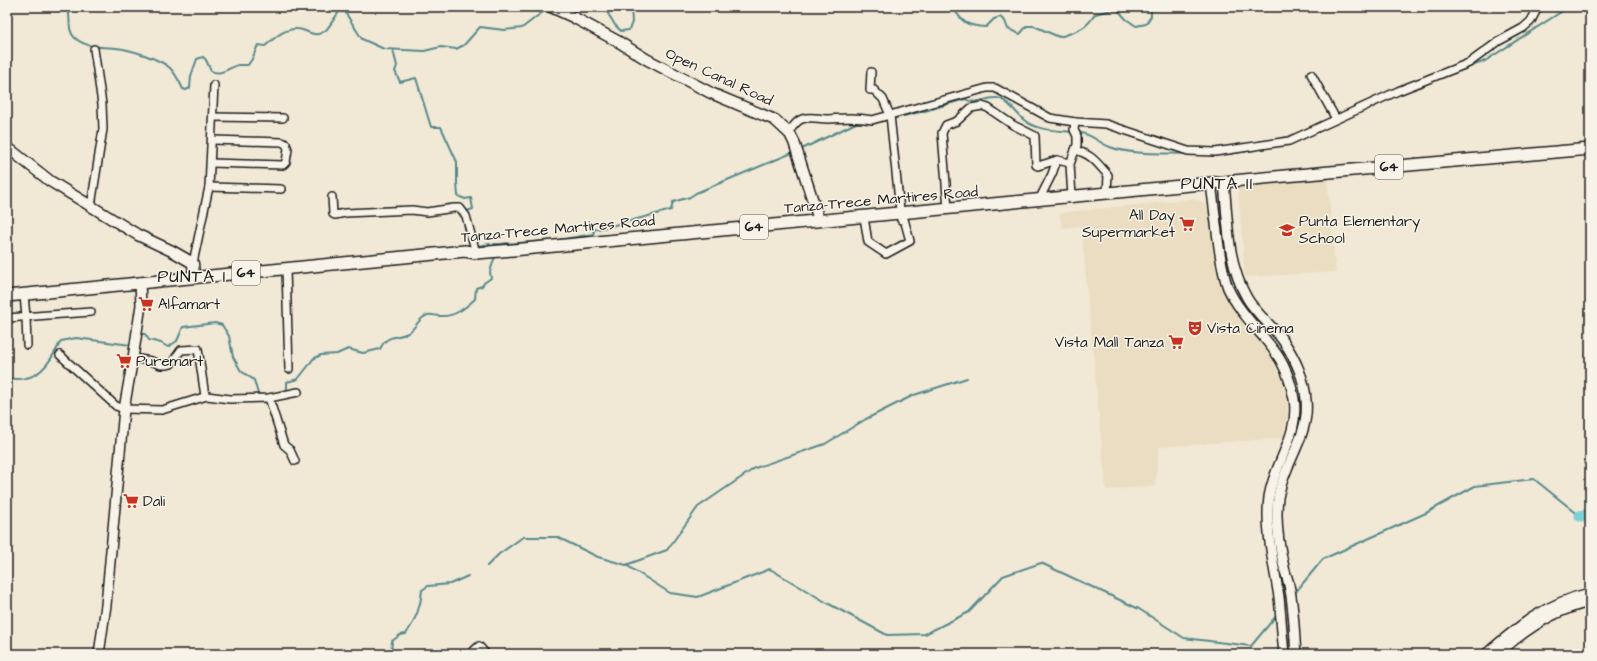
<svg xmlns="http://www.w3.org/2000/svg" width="1597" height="661" font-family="'Architects Daughter',sans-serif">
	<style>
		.built { fill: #eaddc1 }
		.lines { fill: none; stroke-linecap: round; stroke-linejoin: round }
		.stream { stroke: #58898c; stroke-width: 2 }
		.river { stroke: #80d1d7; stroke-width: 11 }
		.minor-casing { stroke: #1c1c1c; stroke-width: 10 }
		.tertiary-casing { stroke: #1c1c1c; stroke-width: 12 }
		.secondary-casing { stroke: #1c1c1c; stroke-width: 13 }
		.primary-casing { stroke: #1c1c1c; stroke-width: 14 }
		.minor { stroke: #f7f3e8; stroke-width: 7 }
		.tertiary { stroke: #f7f3e8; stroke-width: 9 }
		.secondary { stroke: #f7f3e8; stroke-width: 10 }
		.primary { stroke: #f7f3e8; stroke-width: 11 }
		.labels { text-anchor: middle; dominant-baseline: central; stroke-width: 3; stroke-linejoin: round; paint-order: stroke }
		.shield { fill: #f7f3e8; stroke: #5e5c59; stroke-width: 1 }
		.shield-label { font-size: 14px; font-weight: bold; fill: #1c1c1c }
		.street-label { font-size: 15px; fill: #1c1c1c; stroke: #f7f3e8 }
		.poi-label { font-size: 15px; fill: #1c1c1c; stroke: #f7f3e8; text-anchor: start }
		.quarter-label { font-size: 17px; letter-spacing: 1px; fill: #1c1c1c; stroke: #f7f3e8 }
	</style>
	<rect width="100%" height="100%" fill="#f1e9d6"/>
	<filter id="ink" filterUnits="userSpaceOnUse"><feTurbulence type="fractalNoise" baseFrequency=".025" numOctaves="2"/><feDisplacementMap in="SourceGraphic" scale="8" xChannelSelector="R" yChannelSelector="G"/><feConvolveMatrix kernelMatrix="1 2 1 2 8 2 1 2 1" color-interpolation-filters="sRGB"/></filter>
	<g filter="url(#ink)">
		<g class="built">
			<polygon points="1327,178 1336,272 1245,277 1238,187"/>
			<polygon points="1192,199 1201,201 1206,205 1209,214 1218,271 1224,293 1246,326 1269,353 1281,377 1287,400 1287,419 1283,438 1159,447 1155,486 1106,490 1081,226 1062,228 1060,213"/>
		</g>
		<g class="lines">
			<g class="stream">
				<path d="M67 7C72 16 66 30 75 38 86 48 104 47 116 48 130 49 160 59 170 68 176 74 179 81 183 89L186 90 190 88 191 76 197 59 203 57 206 60 211 71C222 76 227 68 238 65 241 65 245 65 248 65L252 59 258 45 265 46C274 39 284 28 297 29 308 29 313 40 326 30 330 26 335 17 339 12H345L362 39 384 49 424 51 441 47 456 49 464 45 480 27 504 30 522 28 544 11 547 10"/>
				<polyline points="604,7 615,25 621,31 629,30 632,22 631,7"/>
				<path d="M953 7C962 23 967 26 986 27L994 19 1000 17 1005 21 1008 29 1020 34 1027 26H1034L1059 37C1075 32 1086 30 1095 14L1117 9 1126 19 1136 26 1146 24 1151 16V10L1154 7"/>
				<polyline points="393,50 397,66 395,71 400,82 416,78 431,127 441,127 457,162 457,183 458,196 465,199 471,198 473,209 467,211 468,213"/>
				<polyline points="1444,77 1485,61 1564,10 1565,7"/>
				<path d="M895 118 925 111 965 99C978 107 989 94 1001 99 1011 104 1016 113 1024 120 1037 131 1056 130 1072 132"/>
				<polyline points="869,123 872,124 885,120"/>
				<path d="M1076 132C1093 134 1097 142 1110 147 1130 155 1166 153 1188 154"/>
				<polyline points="802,149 856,123 863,122"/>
				<polyline points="1229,154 1266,148"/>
				<polyline points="476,244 477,246 490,244"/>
				<polyline points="494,244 501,244"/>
				<polyline points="506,244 558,240 594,234 593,230 607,227 671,210 673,202 690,197 696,193 792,153"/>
				<polyline points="497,248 501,244 507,243"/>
				<polyline points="140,333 145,334 149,340 161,343 168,347 177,341 183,327 215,323 222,325 229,336 233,357 241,371 254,380 258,394 264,395"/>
				<path d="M7 378C37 384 49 365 61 341L76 338 131 345"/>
				<path d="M285 392 287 391V382L298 379 309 365 313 359 321 355 337 354 348 349 363 353 380 349C387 334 395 339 408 333 416 328 419 317 428 315 432 314 436 316 440 316 455 317 465 308 475 299L476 288 482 286 484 283 491 278 490 272 495 256"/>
				<polyline points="626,565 667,550 698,507 755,468 825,444 866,419 914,395 967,378"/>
				<polyline points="487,566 499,554 523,537 557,537 598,557 626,565 670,593 698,597 770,569 829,604 887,635 925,634 969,612 1003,576 1041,563 1139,609 1184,638 1251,646 1277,615"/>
				<polyline points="1294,594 1323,559 1426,513 1475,486 1534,479 1580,516"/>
				<path d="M391 654 392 641 400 635 406 634C416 620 421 607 422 590L428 586 450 584 468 576"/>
			</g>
			<polyline class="river" points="1580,516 1590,514"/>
			<defs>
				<g id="minor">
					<polyline points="1311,74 1336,119"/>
					<polyline points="213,117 283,118"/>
					<polyline points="1075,122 1106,124 1188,151 1215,152 1289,141 1398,91 1469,63 1499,41 1523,28 1531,21 1538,7"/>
					<path d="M789 132C792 128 796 121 802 119 811 116 818 119 827 119 843 118 857 117 872 120L987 88H995L1050 118 1075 122 1074 130 1077 136V145L1070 164 1072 197"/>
					<path d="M1075 150C1093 155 1096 162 1108 175L1107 194"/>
					<polyline points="211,163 283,165 286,162 288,149 286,144 282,142 212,140"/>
					<polyline points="209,187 281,189"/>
					<polyline points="332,197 333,214 335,215 345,213 412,210 427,212 454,208 460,208 466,216 476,253"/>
					<polyline points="1039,200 1052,174 1057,160 1070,163"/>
					<polyline points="91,206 103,129 102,104 94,49"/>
					<polyline points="948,209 942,133 946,125 957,121 971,108 982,106 988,108 1013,125 1035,136 1036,165 1038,166 1057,160"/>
					<polyline points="864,217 868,242 886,254 910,241 904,219 901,220 890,115 883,99 874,90 870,90 871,72"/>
					<polyline points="193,263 209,187 214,85"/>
					<polyline points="286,269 289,369"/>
					<polyline points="24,295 26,317 27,345"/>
					<polyline points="7,318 91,312"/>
					<polyline points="60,355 116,406 124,409 162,410 207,396 230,399 269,398 298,392"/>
					<polyline points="133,358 151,361 161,365 166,365 171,364 181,350 198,349 205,396"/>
					<polyline points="269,398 284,445 290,450 295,461"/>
					<polyline points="470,654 479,646 486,654"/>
				</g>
				<g id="tertiary">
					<path d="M1224 183C1228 220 1227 264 1247 298 1256 314 1273 326 1284 342 1295 358 1305 380 1306 400 1310 437 1283 464 1278 498 1275 521 1279 546 1284 567 1285 573 1288 579 1289 585 1294 607 1294 631 1296 654"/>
					<path d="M1211 184C1214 205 1216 226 1219 247 1221 261 1223 275 1228 288 1239 312 1258 329 1273 349 1284 363 1291 382 1294 399 1300 435 1274 463 1269 497 1265 531 1274 564 1279 597 1281 616 1282 635 1284 654"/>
					<polyline points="99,654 106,605 124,409 133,358 141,305 140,282"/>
					<path d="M1486 654C1519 626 1546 603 1590 593"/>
					<path d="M1498 654C1523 631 1556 609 1590 602"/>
				</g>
				<g id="secondary">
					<polyline points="551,7 573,17 619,42 646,59 711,93 775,120 790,134 794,142 819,220"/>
					<polyline points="7,147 50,181 138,235 172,251 193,263 194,277"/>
				</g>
				<polyline id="primary" points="7,296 465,251 476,253 513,250 1285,176 1590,149"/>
			</defs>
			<use href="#minor" class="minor-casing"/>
			<use href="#tertiary" class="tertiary-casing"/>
			<use href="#secondary" class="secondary-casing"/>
			<use href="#primary" class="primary-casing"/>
			<use href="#minor" class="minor"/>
			<use href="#tertiary" class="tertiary"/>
			<use href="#secondary" class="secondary"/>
			<use href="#primary" class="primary"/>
		</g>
	</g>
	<defs>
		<symbol id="supermarket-bare" viewBox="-9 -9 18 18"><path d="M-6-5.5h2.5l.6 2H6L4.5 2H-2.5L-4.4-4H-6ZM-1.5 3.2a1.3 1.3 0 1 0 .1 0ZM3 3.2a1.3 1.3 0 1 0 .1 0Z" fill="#c8321e" stroke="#f7f3e8" stroke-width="2.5" paint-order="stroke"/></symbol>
		<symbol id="school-bare" viewBox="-9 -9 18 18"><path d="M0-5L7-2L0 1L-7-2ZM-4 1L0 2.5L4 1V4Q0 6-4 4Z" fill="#c8321e" stroke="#f7f3e8" stroke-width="2.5" paint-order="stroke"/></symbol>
		<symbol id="theatre-bare" viewBox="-9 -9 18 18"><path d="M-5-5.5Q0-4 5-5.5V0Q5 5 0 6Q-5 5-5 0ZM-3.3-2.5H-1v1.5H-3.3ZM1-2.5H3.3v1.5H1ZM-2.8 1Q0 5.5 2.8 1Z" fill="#c8321e" stroke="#f7f3e8" stroke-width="2.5" paint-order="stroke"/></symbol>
	</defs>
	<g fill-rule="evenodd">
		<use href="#supermarket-bare" x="1176" y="213" width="22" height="22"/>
		<use href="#school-bare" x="1276" y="219" width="22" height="22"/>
		<use href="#supermarket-bare" x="135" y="293" width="22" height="22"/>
		<use href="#theatre-bare" x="1184" y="317" width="22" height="22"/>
		<use href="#supermarket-bare" x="1165" y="331" width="22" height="22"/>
		<use href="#supermarket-bare" x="113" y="350" width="22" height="22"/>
		<use href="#supermarket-bare" x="120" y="490" width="22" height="22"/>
	</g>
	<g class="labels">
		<g class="shield">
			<rect x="1375" y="155" width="28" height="24" rx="3"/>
			<rect x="740" y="215" width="28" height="24" rx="3"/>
			<rect x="232" y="261" width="28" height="24" rx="3"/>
		</g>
		<g class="shield-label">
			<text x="1389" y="167">64</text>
			<text x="754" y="227">64</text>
			<text x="246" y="273">64</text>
		</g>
		<g class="street-label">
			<text transform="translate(719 77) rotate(25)">Open Canal Road</text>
			<text transform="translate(881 200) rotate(-5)">Tanza-Trece Martires Road</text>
			<text transform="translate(558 229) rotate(-5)">Tanza-Trece Martires Road</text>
		</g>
		<g class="poi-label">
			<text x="1175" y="215" text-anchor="end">All Day<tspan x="1175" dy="17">Supermarket</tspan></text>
			<text x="1299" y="221">Punta Elementary<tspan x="1299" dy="17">School</tspan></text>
			<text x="158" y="304">Alfamart</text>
			<text x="1207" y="328">Vista Cinema</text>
			<text x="1164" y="342" text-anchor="end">Vista Mall Tanza</text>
			<text x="136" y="361">Puremart</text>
			<text x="143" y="501">Dali</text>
		</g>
		<g class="quarter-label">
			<text x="1217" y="184">PUNTA II</text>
			<text x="192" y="277">PUNTA I</text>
		</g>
	</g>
	<rect width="1597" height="661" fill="none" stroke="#f7f3e8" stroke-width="24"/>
	<rect x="12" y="12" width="1573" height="637" fill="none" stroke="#1c1c1c" stroke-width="1.5" filter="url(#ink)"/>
</svg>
